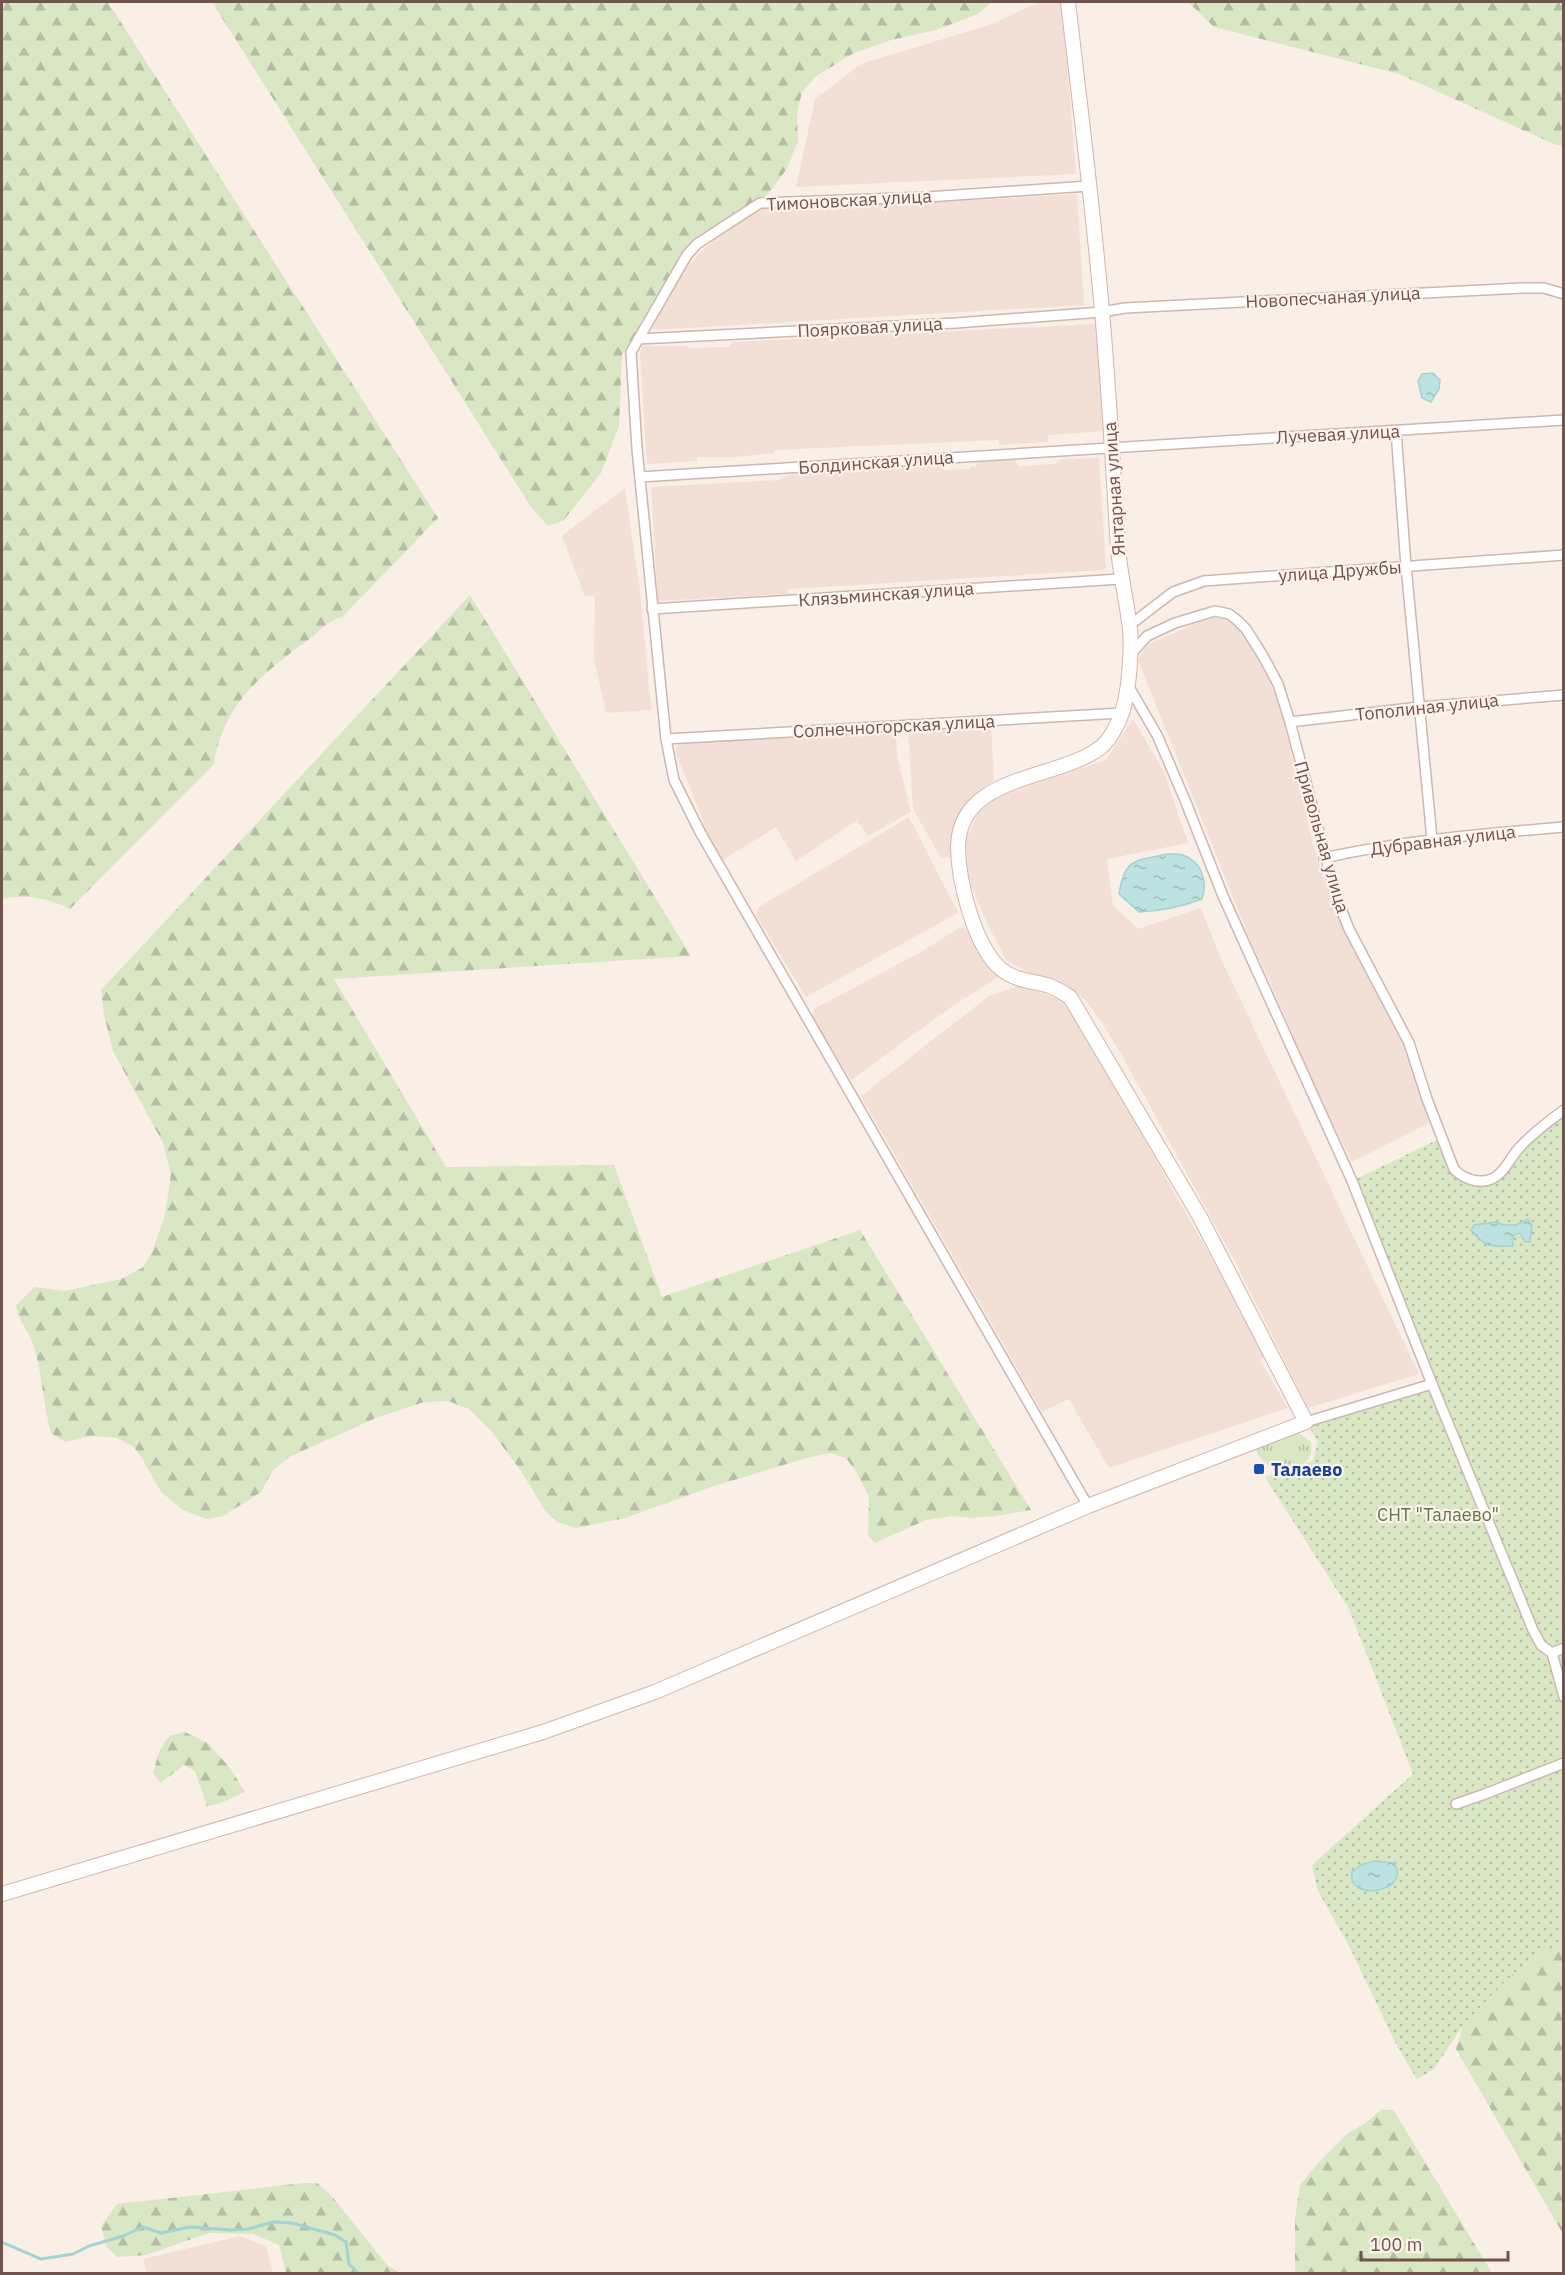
<svg xmlns="http://www.w3.org/2000/svg" width="1565" height="2275" font-family="'IBM Plex Sans',sans-serif">
	<style>
		.residential { fill: #f2dfd5 }
		.grass { fill: url(#grass-tufts) }
		.forest { fill: url(#forest-firs) }
		.park { fill: url(#park-dots) }
		.water { fill: url(#water-ripples); stroke: #a3d3d2; stroke-width: 1.5 }
		.lines { fill: none; stroke-linecap: round; stroke-linejoin: round }
		.stream { stroke: #a3d3d2; stroke-width: 3 }
		.street-casing { stroke: #cdb7b0; stroke-width: 12 }
		.secondary-casing { stroke: #d0b6ad; stroke-width: 16 }
		.street { stroke: #fff; stroke-width: 9 }
		.secondary { stroke: #fff; stroke-width: 14 }
		.transit-dot { fill: #1a4fb4; stroke: #fef3ec; stroke-width: 2 }
		.labels { text-anchor: middle; dominant-baseline: central; stroke-width: 4.5; stroke-linejoin: round; paint-order: stroke }
		.street-label { font-size: 18px; fill: #72534d; stroke: #fef3ec }
		.transit-label { font-size: 18px; font-weight: bold; fill: #164399; stroke: #fef3ec; text-anchor: start }
		.park-label { font-size: 18px; fill: #5d7745; stroke: #fef3ec }
	</style>
	<defs>
		<pattern id="grass-tufts" width="24" height="20" patternUnits="userSpaceOnUse" patternTransform="scale(1.5)"><rect width="24" height="20" fill="#d9e7c5"/><path d="M3 7l-1-3M5 7V3M7 7l1-3M15 17l-1-3M17 17v-4M19 17l1-3" fill="none" stroke="#b4bea2"/></pattern>
		<pattern id="forest-firs" width="22" height="20" patternUnits="userSpaceOnUse" patternTransform="scale(1.5)"><rect width="22" height="20" fill="#d9e7c5"/><path d="M5 1l3.5 6h-7zM16 11l3.5 6h-7z" fill="#b4bea2"/></pattern>
		<pattern id="park-dots" width="8" height="8" patternUnits="userSpaceOnUse" patternTransform="scale(1.5)"><rect width="8" height="8" fill="#d9e7c5"/><path d="M2 2h.1M6 6h.1" fill="none" stroke="#b4bea2" stroke-width="1.8" stroke-linecap="round"/></pattern>
		<pattern id="water-ripples" width="26" height="14" patternUnits="userSpaceOnUse" patternTransform="scale(1.5)"><rect width="26" height="14" fill="#bce3e1"/><path d="M2 4q2-2 4 0t4 0M15 11q2-2 4 0t4 0" fill="none" stroke="#9dbbb9"/></pattern>
	</defs>
	<rect width="100%" height="100%" fill="#faefe6"/>
	<g class="residential">
		<polygon points="1039,2 1062,2 1076,174 796,187 815,99 861,64 992,24"/>
		<polygon points="1077,194 1084,305 652,330 684,269 706,247 760,207 906,204"/>
		<polygon points="1096,324 1104,431 1048,435 1048,442 999,445 999,440 775,450 774,453 736,457 697,457 697,461 647,464 640,353 642,346 687,346 691,348 728,347 733,342"/>
		<polygon points="1099,458 1106,567 1104,570 788,589 787,594 658,601 651,487 779,480 787,475 856,469 939,465 945,470 970,469 970,467 976,467 978,461 1015,459 1018,466 1055,464 1062,459"/>
		<polygon points="625,488 640,591 651,710 606,713 594,658 595,596 585,596 562,536"/>
		<polygon points="1219,617 1232,622 1243,631 1264,667 1281,710 1313,844 1329,894 1346,934 1406,1051 1429,1123 1352,1162 1315,1087 1278,1000 1253,947 1138,660 1147,645 1197,623"/>
		<polygon points="1133,719 1164,772 1188,843 1107,859 1113,905 1138,929 1201,908 1220,957 1419,1374 1308,1408 1237,1265 1123,1057 1101,1021 1085,1000 1064,985 1027,972 1006,960 987,923 968,878 966,839 979,812 999,796 1106,760"/>
		<polygon points="991,725 994,781 977,791 958,819 952,835 953,857 941,858 913,809 908,729"/>
		<polygon points="896,729 897,756 911,812 868,836 857,820 796,861 776,827 721,861 702,825 703,821 676,753 677,745 832,731"/>
		<polygon points="909,817 958,913 806,997 756,915 759,907"/>
		<polygon points="961,927 972,930 1000,976 951,1007 851,1080 813,1018 814,1009 921,952"/>
		<polygon points="1020,985 1065,1001 1115,1084 1177,1198 1268,1355 1260,1360 1288,1408 1109,1468 1069,1399 1042,1412 861,1096 989,996"/>
		<polygon points="240,2236 266,2246 273,2273 147,2273 143,2259"/>
	</g>
	<path class="grass" d="M1297 1432 1311 1442C1317 1477 1264 1478 1256 1449Z"/>
	<g class="forest">
		<path d="M2 2H108L438 518 342 617C328 620 319 632 308 640 262 674 223 704 214 764L70 909C47 898 26 894 2 899Z"/>
		<polygon points="212,2 992,2 978,14 936,30 891,40 854,53 816,76 802,92 797,113 798,142 786,170 767,195 731,218 691,250 638,336 622,355 619,426 601,473 563,521 548,526 531,507"/>
		<polygon points="1188,2 1563,2 1563,145 1556,145 1399,74 1214,27"/>
		<path d="M470 595 691 956 334 979 446 1167 614 1165 662 1297 860 1230 1031 1510 995 1516 972 1518 951 1516 926 1520 875 1543 868 1535 869 1497 857 1473 846 1458 830 1453 807 1458 711 1487 625 1518 576 1528 557 1522 544 1509 521 1471 492 1432 469 1409 448 1401 424 1402 376 1418 289 1457 272 1471 261 1492 223 1516 206 1519 183 1510 161 1492 143 1460 134 1447 117 1438 93 1436 65 1442 51 1433C43 1404 42 1370 33 1344 28 1329 17 1320 16 1305L35 1287 64 1291 121 1279 142 1268 152 1253 165 1215 171 1174 163 1143 113 1051 104 1015 101 990Z"/>
		<path d="M185 1732 208 1743 230 1768 245 1792C232 1797 221 1805 207 1806L195 1771 184 1765 161 1783 153 1773 159 1752 169 1736Z"/>
		<polygon points="1563,1946 1563,2234 1456,2049 1463,2025 1506,1980 1541,1953"/>
		<polygon points="1382,2109 1394,2111 1492,2273 1295,2273 1295,2218 1300,2185 1319,2162 1347,2134 1368,2121"/>
		<polygon points="304,2183 317,2183 331,2195 387,2265 400,2273 286,2273 279,2245 253,2234 209,2233 146,2255 117,2257 106,2246 101,2226 117,2204"/>
	</g>
	<polygon class="park" points="1563,1110 1563,1946 1541,1953 1506,1980 1463,2025 1434,2069 1417,2079 1398,2048 1348,1944 1318,1891 1312,1865 1413,1774 1349,1609 1265,1477 1313,1461 1318,1442 1306,1422 1431,1384 1352,1181 1441,1138 1449,1161 1475,1181 1504,1169"/>
	<g class="water">
		<polygon points="1433,373 1440,380 1439,389 1431,402 1422,398 1418,381 1422,374"/>
		<path d="M1168 854C1173 854 1179 854 1183 855 1202 862 1208 882 1202 899 1181 907 1161 911 1139 912L1119 894C1125 857 1135 861 1168 854Z"/>
		<path d="M1528 1219 1532 1226 1530 1242H1525L1520 1233 1515 1234 1512 1239 1513 1246C1491 1247 1486 1248 1471 1230L1474 1225 1496 1222 1504 1225H1516Z"/>
		<path d="M1374 1861 1394 1863C1413 1892 1346 1903 1352 1872L1361 1865Z"/>
	</g>
	<g class="lines">
		<polyline class="stream" points="2,2242 41,2259 73,2254 89,2246 123,2236 143,2227 161,2233 190,2227 231,2230 248,2229 273,2222 292,2223 335,2235 346,2242 349,2264 359,2274"/>
		<defs>
			<g id="street">
				<polyline points="638,339 956,323 1102,312 1125,308 1523,288 1544,288 1564,294"/>
				<polyline points="1396,431 1406,566 1432,839"/>
				<polyline points="640,477 1564,420"/>
				<polyline points="652,609 1120,579"/>
				<polyline points="1130,625 1173,592 1204,581 1564,555"/>
				<path d="M1131 654 1147 636 1175 623 1215 611 1229 614 1237 620 1246 629 1263 656 1278 684 1290 722 1336 896 1349 929 1409 1043 1427 1099 1454 1169C1465 1181 1487 1187 1500 1173 1508 1166 1512 1155 1520 1147 1533 1133 1549 1121 1564 1110"/>
				<polyline points="1129,687 1157,735 1185,800 1223,896 1352,1181 1432,1384 1533,1630 1541,1645 1552,1653 1564,1697"/>
				<polyline points="1290,722 1420,707 1564,695"/>
				<polyline points="666,739 1122,713"/>
				<path d="M1324 858C1403 840 1483 834 1564 827"/>
				<polyline points="1306,1422 1432,1384"/>
				<polyline points="1088,1506 700,832 674,780 666,739 637,449 631,352 687,255 697,244 760,203 927,197 1089,186"/>
				<polyline points="1552,1653 1564,1648"/>
				<polyline points="1456,1804 1485,1794 1564,1763"/>
			</g>
			<path id="secondary" d="M2 1894 543 1732 655 1692 1088 1506 1306 1422 1200 1217 1070 997C1064 993 1057 989 1050 986 1034 981 1015 981 1001 969 974 946 958 880 958 846 960 773 1058 781 1101 747 1110 740 1118 724 1122 713 1129 692 1133 644 1129 622 1126 597 1120 573 1118 548 1113 469 1109 390 1102 311 1093 208 1080 105 1068 2"/>
		</defs>
		<use href="#street" class="street-casing"/>
		<use href="#secondary" class="secondary-casing"/>
		<use href="#street" class="street"/>
		<use href="#secondary" class="secondary"/>
	</g>
	<rect class="transit-dot" x="1253" y="1463" width="12" height="12" rx="3"/>
	<g class="labels">
		<g class="street-label">
			<text transform="translate(849 200) rotate(-3)">Тимоновская улица</text>
			<text transform="translate(1333 297) rotate(-3)">Новопесчаная улица</text>
			<text transform="translate(870 327) rotate(-3)">Поярковая улица</text>
			<text transform="translate(1338 434) rotate(-3)">Лучевая улица</text>
			<text transform="translate(876 462) rotate(-4)">Болдинская улица</text>
			<text transform="translate(1114 489) rotate(-94)">Янтарная улица</text>
			<text transform="translate(1340 571) rotate(-4)">улица Дружбы</text>
			<text transform="translate(886 594) rotate(-4)">Клязьминская улица</text>
			<text transform="translate(1427 707) rotate(-6)">Тополиная улица</text>
			<text transform="translate(894 726) rotate(-3)">Солнечногорская улица</text>
			<text transform="translate(1322 837) rotate(74)">Привольная улица</text>
			<text transform="translate(1443 840) rotate(-7)">Дубравная улица</text>
		</g>
		<g class="transit-label">
			<text x="1271" y="1469">Талаево</text>
		</g>
		<g class="park-label">
			<text x="1438" y="1514">СНТ "Талаево"</text>
		</g>
	</g>
	<rect width="1565" height="2275" fill="none" stroke="#72534d" stroke-width="6"/>
	<path d="M1361 2251v9h147v-9" fill="none" stroke="#72534d" stroke-width="3"/>
	<text x="1370" y="2251" font-size="18" fill="#72534d" stroke="#fef3ec" stroke-width="4.5" paint-order="stroke">100 m</text>
</svg>
